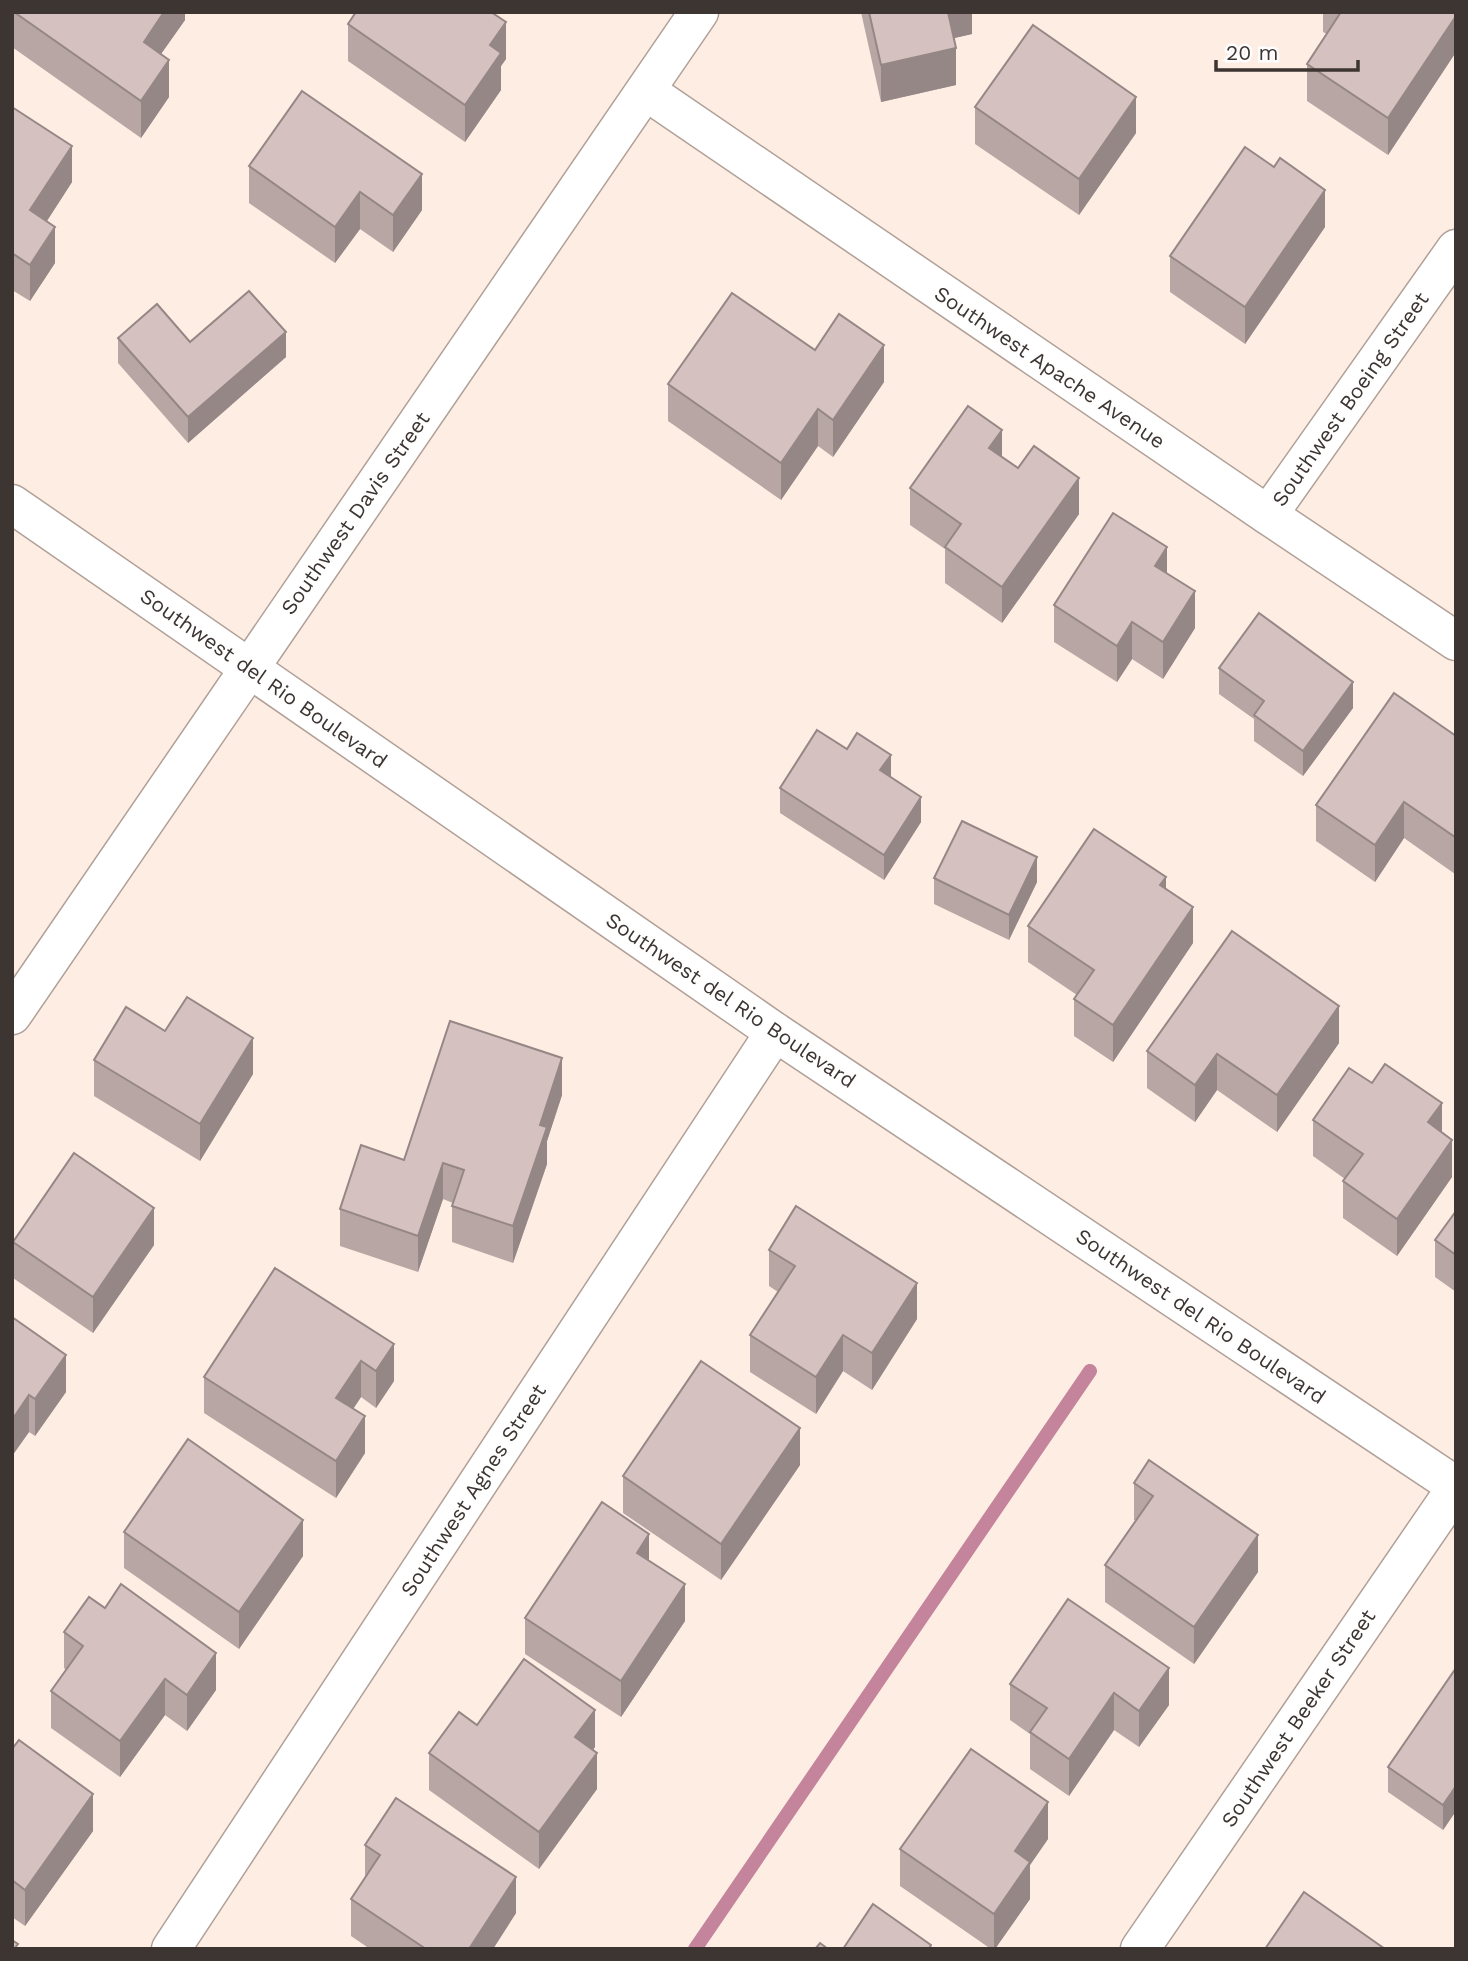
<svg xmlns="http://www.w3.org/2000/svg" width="1468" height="1961" font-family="'Work Sans',sans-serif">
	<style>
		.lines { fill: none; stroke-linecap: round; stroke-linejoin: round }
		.stream { stroke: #c4849b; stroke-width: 14 }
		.minor-casing { stroke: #b0a097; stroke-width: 41 }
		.tertiary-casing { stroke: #b0a097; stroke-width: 41 }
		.minor { stroke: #fff; stroke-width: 38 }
		.tertiary { stroke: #fff; stroke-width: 38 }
		.wall { fill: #b7a6a4 }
		.shaded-wall { fill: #958786 }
		.building { fill: #d5c1bf; stroke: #958786; stroke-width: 2 }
		.labels { text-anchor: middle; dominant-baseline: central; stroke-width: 5; stroke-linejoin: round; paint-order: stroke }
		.street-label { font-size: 21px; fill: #3c3532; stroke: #fefefe }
	</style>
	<rect width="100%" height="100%" fill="#feede3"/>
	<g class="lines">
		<polyline class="stream" points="695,1949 1090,1371"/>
		<defs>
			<g id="minor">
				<polyline points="646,91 1268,515 1456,641"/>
				<polyline points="1268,515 1456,249"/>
				<polyline points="12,1015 699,12"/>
				<polyline points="171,1949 775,1032"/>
				<polyline points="1140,1949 1456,1488"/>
			</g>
			<polyline id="tertiary" points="12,504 775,1032 1456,1486"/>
		</defs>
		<use href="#minor" class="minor-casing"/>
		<use href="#tertiary" class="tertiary-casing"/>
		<use href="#minor" class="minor"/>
		<use href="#tertiary" class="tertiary"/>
	</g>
	<g class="wall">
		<polygon points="12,12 185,12 185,20 161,54 169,97 141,138 12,47"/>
		<polygon points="861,12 972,12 972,34 954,38 956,85 881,102"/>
		<polygon points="1323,12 1456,12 1456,52 1388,155 1307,101 1307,64 1327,34 1323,32"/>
		<polygon points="348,24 506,59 501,66 501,90 465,142 348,61"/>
		<polygon points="302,91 422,210 393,252 360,229 335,263 249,203 249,166"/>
		<polygon points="12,107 72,182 47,221 55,263 30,301 12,290"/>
		<polygon points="975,107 1136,133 1079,215 975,144"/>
		<polygon points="1274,167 1325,227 1245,344 1170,292 1170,256"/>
		<polygon points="118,338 190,342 286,357 188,443 118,363"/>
		<polygon points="815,350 884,382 833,457 818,446 781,500 668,421 668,384"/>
		<polygon points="1002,457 1079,514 1002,623 945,583 945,549 910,525 910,488"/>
		<polygon points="1167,573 1195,628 1163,679 1132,659 1117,682 1054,642 1054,605"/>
		<polygon points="1219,668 1353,708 1303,776 1254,741 1254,719 1219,694"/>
		<polygon points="1456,736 1455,874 1404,838 1375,882 1316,841 1316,805"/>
		<polygon points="891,777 921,822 884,880 780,813 780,788"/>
		<polygon points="934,878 1037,882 1009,940 934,904"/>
		<polygon points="1166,888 1193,943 1113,1062 1074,1036 1074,999 1077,995 1028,962 1028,926"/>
		<polygon points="165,1031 253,1074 200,1161 94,1096 94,1060"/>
		<polygon points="1339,1043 1277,1132 1217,1090 1195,1122 1147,1088 1147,1051"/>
		<polygon points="562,1095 547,1141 547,1164 513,1263 452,1242 452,1206 453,1203 443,1199 418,1272 340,1246 340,1209 404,1160"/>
		<polygon points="1313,1120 1442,1133 1452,1177 1397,1256 1343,1218 1343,1181 1345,1179 1313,1156"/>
		<polygon points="1456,1211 1456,1292 1435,1277 1435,1240"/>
		<polygon points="13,1242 154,1245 93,1333 13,1278"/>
		<polygon points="769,1250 917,1319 872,1390 843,1371 816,1414 750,1372 750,1335 778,1292 769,1286"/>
		<polygon points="275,1268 394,1381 376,1408 361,1397 353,1409 365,1453 336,1498 204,1413 204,1377"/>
		<polygon points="12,1317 66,1392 35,1436 29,1432 12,1456"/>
		<polygon points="800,1465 721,1580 623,1513 623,1476"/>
		<polygon points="1134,1483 1258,1572 1194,1664 1105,1602 1105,1565 1136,1521 1134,1520"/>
		<polygon points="124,1532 303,1556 239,1649 124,1568"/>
		<polygon points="1068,1599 1169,1705 1139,1747 1114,1730 1069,1796 1030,1769 1030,1734 1010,1720 1010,1684"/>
		<polygon points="525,1618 685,1621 621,1717 525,1654"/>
		<polygon points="64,1632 216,1690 187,1731 165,1715 120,1777 51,1728 51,1691 66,1670 64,1668"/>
		<polygon points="1456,1668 1456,1811 1443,1830 1388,1792 1388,1767"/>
		<polygon points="477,1725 595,1747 593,1750 597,1789 539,1869 429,1790 429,1753"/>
		<polygon points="12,1749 93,1831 25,1926 12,1917"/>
		<polygon points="1048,1839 1030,1865 1030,1899 995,1949 991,1949 900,1886 900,1849"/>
		<polygon points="365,1845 516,1913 493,1949 370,1949 351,1936 351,1899 365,1878"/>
	</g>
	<g class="shaded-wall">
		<polygon points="164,12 185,12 185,20 144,78 144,42"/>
		<polygon points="946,12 972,12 972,34 946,40"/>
		<polygon points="1456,16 1456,52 1388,155 1388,118"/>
		<polygon points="506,22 506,59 501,66 501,90 465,142 465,105 490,45"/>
		<polygon points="956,48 956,85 881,102 881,65"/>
		<polygon points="169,60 169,97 141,138 141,101"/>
		<polygon points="1136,97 1136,133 1079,215 1079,179"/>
		<polygon points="72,146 72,182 30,247 30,210"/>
		<polygon points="422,174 422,210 393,252 393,215"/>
		<polygon points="1325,190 1325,227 1245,344 1245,307"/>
		<polygon points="360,192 360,229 335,263 335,227"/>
		<polygon points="55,227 55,263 30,301 30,265"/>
		<polygon points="286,332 286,357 188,443 188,417"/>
		<polygon points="884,345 884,382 833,457 833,420"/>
		<polygon points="818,409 818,446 781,500 781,463"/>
		<polygon points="1002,430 1002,466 989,448"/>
		<polygon points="1079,478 1079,514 1002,623 1002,587"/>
		<polygon points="1167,547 1167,583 1155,566"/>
		<polygon points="1195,591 1195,628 1163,679 1163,642"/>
		<polygon points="1132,622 1132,659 1117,682 1117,646"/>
		<polygon points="1353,682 1353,708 1303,776 1303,751"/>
		<polygon points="891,755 891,780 880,770"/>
		<polygon points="921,797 921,822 884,880 884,855"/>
		<polygon points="1404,802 1404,838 1375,882 1375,845"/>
		<polygon points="1456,836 1456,873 1455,874 1455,837"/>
		<polygon points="1037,857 1037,882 1009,940 1009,915"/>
		<polygon points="1166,877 1166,914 1160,885"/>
		<polygon points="1193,907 1193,943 1113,1062 1113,1025"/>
		<polygon points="1339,1006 1339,1043 1277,1132 1277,1095"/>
		<polygon points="253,1038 253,1074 200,1161 200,1124"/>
		<polygon points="1217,1054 1217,1090 1195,1122 1195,1085"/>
		<polygon points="562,1058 562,1095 547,1141 547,1164 513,1263 513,1226 540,1125"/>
		<polygon points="1442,1103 1442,1139 1428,1122"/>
		<polygon points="1452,1140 1452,1177 1397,1256 1397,1219"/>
		<polygon points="443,1163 443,1199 418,1272 418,1236"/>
		<polygon points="154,1208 154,1245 93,1333 93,1297"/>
		<polygon points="917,1283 917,1319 872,1390 872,1353"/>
		<polygon points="843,1335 843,1371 816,1414 816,1377"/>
		<polygon points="394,1344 394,1381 376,1408 376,1371"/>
		<polygon points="66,1355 66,1392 35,1436 35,1399"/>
		<polygon points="361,1361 361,1397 336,1435 336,1398"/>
		<polygon points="29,1395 29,1432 12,1456 12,1420"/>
		<polygon points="365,1416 365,1453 336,1498 336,1461"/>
		<polygon points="800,1428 800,1465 721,1580 721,1544"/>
		<polygon points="303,1520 303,1556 239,1649 239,1612"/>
		<polygon points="649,1534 649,1570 637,1553"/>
		<polygon points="1258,1535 1258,1572 1194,1664 1194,1627"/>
		<polygon points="685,1584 685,1621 621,1717 621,1681"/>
		<polygon points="216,1653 216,1690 187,1731 187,1695"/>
		<polygon points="1169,1668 1169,1705 1139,1747 1139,1711"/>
		<polygon points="165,1679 165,1715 120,1777 120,1741"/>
		<polygon points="1114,1693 1114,1730 1069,1796 1069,1759"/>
		<polygon points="595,1710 595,1747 575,1774 575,1737"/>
		<polygon points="597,1753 597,1789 539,1869 539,1832"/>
		<polygon points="1456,1786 1456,1811 1443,1830 1443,1805"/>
		<polygon points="93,1794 93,1831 25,1926 25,1890"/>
		<polygon points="1048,1802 1048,1839 1030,1865 1030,1899 995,1949 994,1949 994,1914 1015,1851"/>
		<polygon points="516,1877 516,1913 493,1949 469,1949"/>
	</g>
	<g class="building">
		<polygon points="14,12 164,12 144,42 169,60 141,101"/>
		<polygon points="356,12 491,12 506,22 490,45 501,53 465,105 348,24"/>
		<polygon points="869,12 948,12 956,48 881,65"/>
		<polygon points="1341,12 1456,12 1456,16 1388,118 1307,64"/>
		<polygon points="1033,25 1136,97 1079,179 975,107"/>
		<polygon points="302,91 422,174 393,215 360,192 335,227 249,166"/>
		<polygon points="12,107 72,146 30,210 55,227 30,265 12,253"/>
		<polygon points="1245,147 1274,167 1280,158 1325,190 1245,307 1170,256"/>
		<polygon points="249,291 286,332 188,417 118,338 157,304 190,342"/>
		<polygon points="732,293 815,350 839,314 884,345 833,420 818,409 781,463 668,384"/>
		<polygon points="968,406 1002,430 989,448 1018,468 1034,446 1079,478 1002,587 945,547 961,524 910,488"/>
		<polygon points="1113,513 1167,547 1155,566 1195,591 1163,642 1132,622 1117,646 1054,605"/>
		<polygon points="1259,613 1353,682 1303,751 1254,715 1264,701 1219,668"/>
		<polygon points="1394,693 1456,736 1455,837 1404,802 1375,845 1316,805"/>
		<polygon points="817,730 847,749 857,733 891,755 880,770 921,797 884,855 780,788"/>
		<polygon points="962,821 1037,857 1009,915 934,878"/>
		<polygon points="1094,829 1166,877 1160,885 1193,907 1113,1025 1074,999 1094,970 1028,926"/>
		<polygon points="1232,931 1339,1006 1277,1095 1217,1054 1195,1085 1147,1051"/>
		<polygon points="187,997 253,1038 200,1124 94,1060 126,1007 165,1031"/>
		<polygon points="450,1021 562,1058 540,1125 547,1127 513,1226 452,1206 464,1170 443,1163 418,1236 340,1209 361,1145 404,1160"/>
		<polygon points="1385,1064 1442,1103 1428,1122 1452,1140 1397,1219 1343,1181 1363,1154 1313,1120 1349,1068 1372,1083"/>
		<polygon points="74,1153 154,1208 93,1297 13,1242"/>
		<polygon points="796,1206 917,1283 872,1353 843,1335 816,1377 750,1335 795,1266 769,1250"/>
		<polygon points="1456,1211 1456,1255 1435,1240"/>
		<polygon points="275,1268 394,1344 376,1371 361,1361 336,1398 365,1416 336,1461 204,1377"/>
		<polygon points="12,1317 66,1355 35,1399 29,1395 12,1420"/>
		<polygon points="701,1361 800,1428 721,1544 623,1476"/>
		<polygon points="188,1439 303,1520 239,1612 124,1532"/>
		<polygon points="1149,1460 1258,1535 1194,1627 1105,1565 1153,1496 1134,1483"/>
		<polygon points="602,1502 649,1534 637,1553 685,1584 621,1681 525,1618"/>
		<polygon points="121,1584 216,1653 187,1695 165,1679 120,1741 51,1691 83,1646 64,1632 89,1597 105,1608"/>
		<polygon points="1068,1599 1169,1668 1139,1711 1114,1693 1069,1759 1030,1732 1047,1708 1010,1684"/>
		<polygon points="524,1659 595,1710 575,1737 597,1753 539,1832 429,1753 459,1712 477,1725"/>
		<polygon points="1456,1668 1456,1786 1443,1805 1388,1767"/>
		<polygon points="19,1740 93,1794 25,1890 12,1880 12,1749"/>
		<polygon points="971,1749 1048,1802 1015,1851 1030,1862 994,1914 900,1849"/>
		<polygon points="396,1798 516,1877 469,1949 426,1949 351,1899 380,1855 365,1845"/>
		<polygon points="1304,1892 1385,1949 1265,1949"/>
		<polygon points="873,1904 931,1945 929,1949 843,1949"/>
		<polygon points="12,1940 18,1944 14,1949 12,1949"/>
		<polygon points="820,1943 828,1949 815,1949"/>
	</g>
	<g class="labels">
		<g class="street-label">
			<text transform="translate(1050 367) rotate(34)">Southwest Apache Avenue</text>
			<text transform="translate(1350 399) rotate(-55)">Southwest Boeing Street</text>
			<text transform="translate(355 513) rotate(-55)">Southwest Davis Street</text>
			<text transform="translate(264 678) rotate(35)">Southwest del Rio Boulevard</text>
			<text transform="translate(731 1000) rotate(34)">Southwest del Rio Boulevard</text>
			<text transform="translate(1201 1316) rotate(34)">Southwest del Rio Boulevard</text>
			<text transform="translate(473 1490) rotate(-57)">Southwest Agnes Street</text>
			<text transform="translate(1298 1718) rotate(-56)">Southwest Beeker Street</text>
		</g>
	</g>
	<rect width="1468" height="1961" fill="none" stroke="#3c3532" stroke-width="28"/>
	<path d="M1216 60v10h142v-10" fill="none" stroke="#3c3532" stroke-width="3.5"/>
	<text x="1226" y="60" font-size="21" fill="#3c3532" stroke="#fefefe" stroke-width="5" paint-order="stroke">20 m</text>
</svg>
